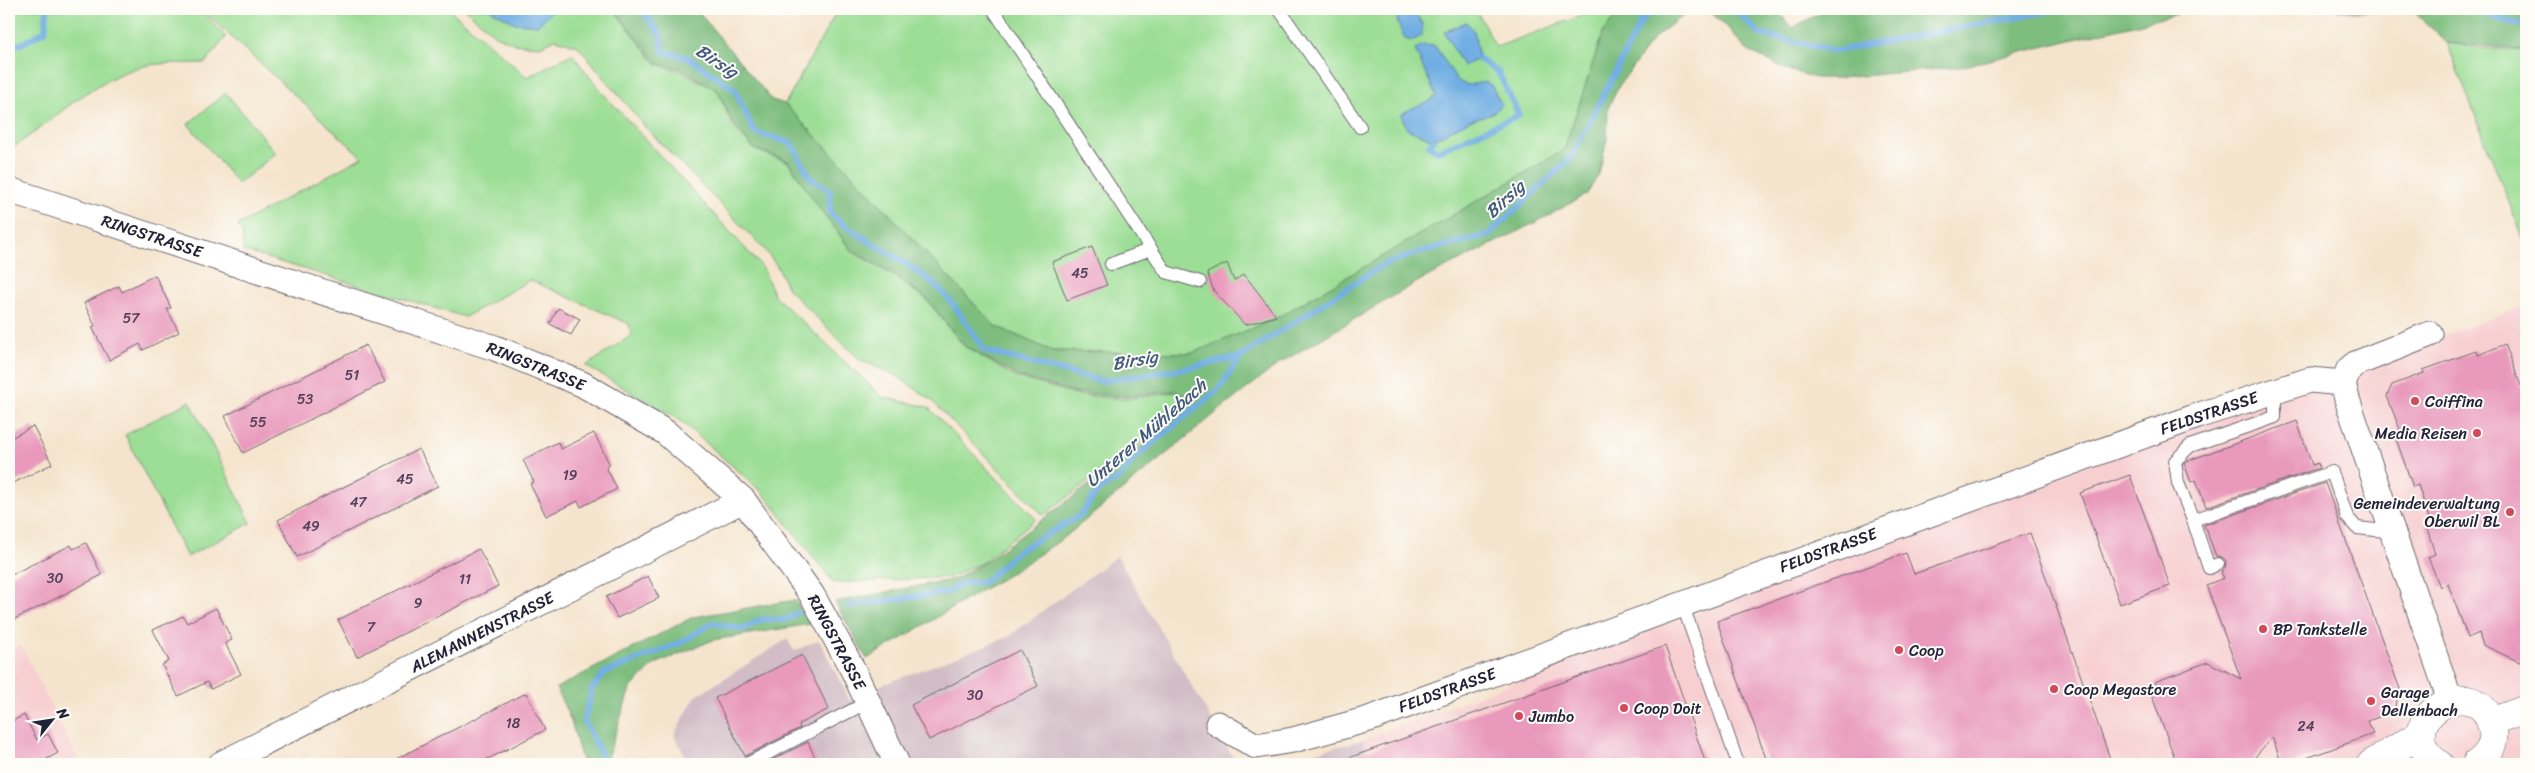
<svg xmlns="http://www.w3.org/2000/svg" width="2535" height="773" font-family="Sriracha,sans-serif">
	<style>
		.built { fill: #f7cfd1 }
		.industrial { fill: #d2bdc6 }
		.green { fill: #9cde95; stroke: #5f8068 }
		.forest { fill: #7dbd7e; stroke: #50705c }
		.water { fill: #71aee3; stroke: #4a688f }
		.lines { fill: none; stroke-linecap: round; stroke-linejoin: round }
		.stream { stroke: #71aee3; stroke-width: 6 }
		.building { fill: #e99abc }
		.lane-casing { stroke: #6c666e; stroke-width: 14 }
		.street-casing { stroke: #6c666e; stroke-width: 27 }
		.secondary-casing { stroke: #6c666e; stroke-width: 29 }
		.lane { stroke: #fff; stroke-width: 12 }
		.street { stroke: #fff; stroke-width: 25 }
		.secondary { stroke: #fff; stroke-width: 28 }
		.poi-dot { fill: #d1495b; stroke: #fdfcf7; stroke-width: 2 }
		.labels { text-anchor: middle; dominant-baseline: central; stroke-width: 4; stroke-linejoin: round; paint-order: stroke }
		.number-label { font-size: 14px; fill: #54405b }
		.street-label { font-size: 16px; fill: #22223b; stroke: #fdfcf7 }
		.poi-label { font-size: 16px; fill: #22223b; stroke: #fdfcf7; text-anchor: start }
		.water-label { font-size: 18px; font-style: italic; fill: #425a7e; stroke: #fdfcf7 }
	</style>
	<rect width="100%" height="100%" fill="#fdfcf7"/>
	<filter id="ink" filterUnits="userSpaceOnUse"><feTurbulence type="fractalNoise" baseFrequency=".02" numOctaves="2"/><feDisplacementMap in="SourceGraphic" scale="10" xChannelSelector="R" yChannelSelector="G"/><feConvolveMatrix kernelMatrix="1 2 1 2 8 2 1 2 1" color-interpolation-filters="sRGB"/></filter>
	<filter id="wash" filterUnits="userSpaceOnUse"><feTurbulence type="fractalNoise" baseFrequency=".0096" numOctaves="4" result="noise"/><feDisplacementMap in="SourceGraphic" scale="20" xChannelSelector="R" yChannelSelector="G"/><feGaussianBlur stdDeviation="1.12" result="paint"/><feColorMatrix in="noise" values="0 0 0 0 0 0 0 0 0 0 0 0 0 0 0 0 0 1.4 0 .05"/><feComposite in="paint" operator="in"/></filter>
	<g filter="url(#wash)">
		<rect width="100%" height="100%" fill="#f5e4cd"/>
		<g class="built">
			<polygon points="2526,306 2526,764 1370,764 1363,740 2386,351 2445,335"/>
			<polygon points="21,645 80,764 9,764 9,651"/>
		</g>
		<g class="industrial">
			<polygon points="1117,556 1237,764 690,764 674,735 695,697 787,639 794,651 819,640 850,701 879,686 1008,637"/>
			<polygon points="1363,740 1370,764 1268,764"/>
		</g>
		<g class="green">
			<path d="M9 9H199L226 37 205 63C185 64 163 62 144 66 91 79 53 122 9 150Z"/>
			<polygon points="201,9 449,9 527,77 572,54 600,90 763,268 774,295 882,397 928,407 1036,519 983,562 950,577 834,583 763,493 681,421 586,366 632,335 629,324 530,280 465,317 243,251 243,235 238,225 362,157"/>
			<polygon points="465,9 613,9 656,64 683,72 718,91 732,125 755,150 788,162 851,251 894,276 926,299 964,346 1015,377 1079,395 1127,399 1176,392 1186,399 1170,422 1043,515 931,400 897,376 860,360 788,289 777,266 764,249 647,129 578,46 556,39 540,46 515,44 495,35"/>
			<polygon points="838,9 1476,9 1496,47 1600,9 1622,9 1603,32 1564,150 1275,319 1192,353 1052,351 995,326 785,104"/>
			<polygon points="2447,43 2481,48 2526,50 2526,246"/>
			<polygon points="226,93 276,153 238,184 188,124"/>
			<polygon points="190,401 251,523 187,557 125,435"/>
		</g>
		<g class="forest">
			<polygon points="614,9 696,9 772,100 785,104 995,326 1052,351 1192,353 1275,319 1564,150 1603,32 1622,9 1702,9 1682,16 1654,38 1620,84 1608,108 1607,139 1599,174 1587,194 1546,217 1419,281 1280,363 1222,408 1065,537 1016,570 867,659 835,602 955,579 988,560 1171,424 1187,398 1175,391 1127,397 1077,393 1017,376 965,346 926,298 893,274 852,250 819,208 788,161 755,149 734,125 718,91 684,70 657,63"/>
			<polygon points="1707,9 1776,9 1792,28 1828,9 2199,9 1960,67 1840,78 1816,78 1788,70 1747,50 1728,28"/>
			<polygon points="2336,9 2526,9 2526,49 2447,43 2412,10 2354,12"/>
			<polygon points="795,600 811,624 713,640 655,664 630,689 608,756 612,764 583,764 571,721 556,688 693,617"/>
		</g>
		<g class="water">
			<polygon points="489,9 554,9 538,25 515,23"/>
			<polygon points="1406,13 1418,17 1423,25 1421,36 1412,41 1405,39 1397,22 1398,16"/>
			<polygon points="1466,22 1474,31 1479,59 1463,66 1444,32"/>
			<path d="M1423 45 1435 46 1458 81 1467 85 1486 82 1491 85 1502 105 1491 114 1470 120 1433 140 1407 129 1401 115C1412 105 1425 106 1436 96L1415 50Z"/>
		</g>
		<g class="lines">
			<g class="stream">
				<path d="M641 9 660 34 663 52 689 58 735 90 754 132 791 143 811 179 830 190V213C865 245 912 260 945 295 960 311 972 333 985 351L1101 381 1182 369 1240 357 1383 265 1420 252 1488 235 1572 157 1643 18 1658 9"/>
				<polyline points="1734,9 1760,34 1836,51 2061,9"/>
				<polyline points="2466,9 2518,24 2526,23"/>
				<polyline points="9,45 21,44 45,31 47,9"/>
				<polyline points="1433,140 1429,146 1438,151 1519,115 1498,72 1479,59"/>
				<polyline points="848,606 948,592 962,583 984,582 1018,551 1081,515 1099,489 1119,479 1136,457 1220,388 1240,357"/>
				<polyline points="606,764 584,721 592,689 604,673 680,643 712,623 743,629 762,619 785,620 797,613"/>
			</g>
		</g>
		<g id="blocks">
			<g class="building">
				<polygon points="1092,247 1107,285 1067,300 1052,262"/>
				<polygon points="1227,263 1234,281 1244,274 1276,316 1245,325 1214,291 1207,273"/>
				<polygon points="155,275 171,308 167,309 179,332 143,350 140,344 109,360 92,327 95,326 84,303 119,286 122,292"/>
				<polygon points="558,308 580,319 571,335 550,324"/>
				<polygon points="2505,344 2521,386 2526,384 2526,665 2483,645 2479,633 2468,638 2448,584 2440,587 2428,557 2435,554 2426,525 2429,518 2418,485 2413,487 2394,433 2400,430 2387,396 2392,385 2424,373 2423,370 2476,351 2478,355"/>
				<polygon points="366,345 385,382 243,453 225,416"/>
				<polygon points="2297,421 2312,465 2318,463 2319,468 2206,507 2196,480 2191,482 2184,463 2187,461"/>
				<polygon points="33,426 52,464 9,485 9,439"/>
				<polygon points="594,433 610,465 606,467 617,489 581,507 578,501 546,516 530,484 534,482 523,460 558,442 561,449"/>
				<polygon points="419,449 438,486 297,557 278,520"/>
				<polygon points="2130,475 2170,586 2120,604 2080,493"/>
				<polygon points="2325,483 2401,692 2392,712 2368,721 2373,734 2290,764 2282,764 2272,737 2249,764 2177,764 2150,691 2157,681 2208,662 2241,679 2206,585 2224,578 2221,572 2225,568 2226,561 2222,557 2216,556 2204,525"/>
				<polygon points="2030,533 2112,764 1768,764 1717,621 1906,553 1914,574"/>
				<polygon points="86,543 102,575 9,622 9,576 71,545 73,549"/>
				<polygon points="479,549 498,586 357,657 338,620"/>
				<polygon points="648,576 659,598 617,618 606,597"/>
				<polygon points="216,608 232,640 225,643 241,674 211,689 207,682 178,696 162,665 169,661 153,630 183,616 187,623"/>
				<polygon points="1665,646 1706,764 1337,764 1337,762"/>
				<polygon points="1020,650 1038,686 929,740 911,705"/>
				<polygon points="802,655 829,709 799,724 800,728 745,756 715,698"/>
				<polygon points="526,693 545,730 478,764 386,764"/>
				<polygon points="24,715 37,740 48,734 58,753 47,759 50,764 9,764 9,723"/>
				<polygon points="808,742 818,764 764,764"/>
			</g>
		</g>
	</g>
	<g filter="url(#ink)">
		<use href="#blocks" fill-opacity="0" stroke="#6c666e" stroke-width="1"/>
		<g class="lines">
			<defs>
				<g id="lane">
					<polyline points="993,9 1166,272 1200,282"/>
					<polyline points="1279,9 1360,127"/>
					<polyline points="1111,264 1151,249"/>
					<polyline points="2275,390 2275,417 2190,446 2175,461 2178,483 2193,520 2332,472 2347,517 2357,528 2394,532"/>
					<polyline points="2193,520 2209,568 2218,564"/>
					<polyline points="1682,603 1738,764"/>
					<polyline points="747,764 868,702"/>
				</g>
				<g id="street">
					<polyline points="9,190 495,348 582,384 665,432 743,500 812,595 853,670 897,764"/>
					<polyline points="2343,383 2347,399 2450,700"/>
					<polyline points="1218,724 1256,746 1293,740 1369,719 2203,414 2310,380 2343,383 2349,369 2355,364 2430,334"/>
					<polyline points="221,764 743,500"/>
				</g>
				<g id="secondary">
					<polyline points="2491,722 2526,709"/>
					<polyline points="2371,764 2422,733"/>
					<path d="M2439 764C2381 725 2481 660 2493 732 2495 745 2487 757 2476 764"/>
				</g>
			</defs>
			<use href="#lane" class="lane-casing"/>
			<use href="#street" class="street-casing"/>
			<use href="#secondary" class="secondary-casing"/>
			<use href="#lane" class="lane"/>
			<use href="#street" class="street"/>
			<use href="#secondary" class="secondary"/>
		</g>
	</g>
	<g class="poi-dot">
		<circle cx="2415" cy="401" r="5"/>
		<circle cx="2477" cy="433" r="5"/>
		<circle cx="2510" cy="512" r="5"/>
		<circle cx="2263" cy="629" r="5"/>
		<circle cx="1899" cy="650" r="5"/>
		<circle cx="2054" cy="689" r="5"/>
		<circle cx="2371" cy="701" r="5"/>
		<circle cx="1624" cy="708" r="5"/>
		<circle cx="1519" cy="716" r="5"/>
	</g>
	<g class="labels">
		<g class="number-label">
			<text x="1080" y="273">45</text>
			<text x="131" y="318">57</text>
			<text x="352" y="375">51</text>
			<text x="305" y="399">53</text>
			<text x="258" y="422">55</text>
			<text x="570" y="475">19</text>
			<text x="405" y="479">45</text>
			<text x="358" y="502">47</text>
			<text x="311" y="526">49</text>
			<text x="55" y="578">30</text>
			<text x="465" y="579">11</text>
			<text x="418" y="603">9</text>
			<text x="371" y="627">7</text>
			<text x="975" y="695">30</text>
			<text x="513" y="723">18</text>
			<text x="2306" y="726">24</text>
		</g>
		<g class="street-label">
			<text transform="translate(152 236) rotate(18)">RINGSTRASSE</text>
			<text transform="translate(536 366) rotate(22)">RINGSTRASSE</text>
			<text transform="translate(2209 413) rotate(-19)">FELDSTRASSE</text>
			<text transform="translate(1828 550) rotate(-20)">FELDSTRASSE</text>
			<text transform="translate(482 632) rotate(-27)">ALEMANNENSTRASSE</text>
			<text transform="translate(837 642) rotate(62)">RINGSTRASSE</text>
			<text transform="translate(1447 690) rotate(-20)">FELDSTRASSE</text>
		</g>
		<g class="poi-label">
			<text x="2425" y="401">Coiffina</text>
			<text x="2467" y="433" text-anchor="end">Media Reisen</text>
			<text x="2500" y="503" text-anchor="end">Gemeindeverwaltung<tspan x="2500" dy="18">Oberwil BL</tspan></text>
			<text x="2273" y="629">BP Tankstelle</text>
			<text x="1909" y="650">Coop</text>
			<text x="2064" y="689">Coop Megastore</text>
			<text x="2381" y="692">Garage<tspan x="2381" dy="18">Dellenbach</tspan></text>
			<text x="1634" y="708">Coop Doit</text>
			<text x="1529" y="716">Jumbo</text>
		</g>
		<g class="water-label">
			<text transform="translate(717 61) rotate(33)">Birsig</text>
			<text transform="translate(1505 199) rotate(-43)">Birsig</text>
			<text transform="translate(1135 360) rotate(-10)">Birsig</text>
			<text transform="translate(1146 433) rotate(-41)">Unterer Mühlebach</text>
		</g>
	</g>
	<rect width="2535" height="773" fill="none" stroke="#fdfcf7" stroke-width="30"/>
	<g transform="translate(52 720) rotate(60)" stroke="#fdfcf7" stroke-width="4" paint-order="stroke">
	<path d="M0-4L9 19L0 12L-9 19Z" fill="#22223b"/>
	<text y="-8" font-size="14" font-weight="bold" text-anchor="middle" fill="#22223b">N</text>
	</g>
</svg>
